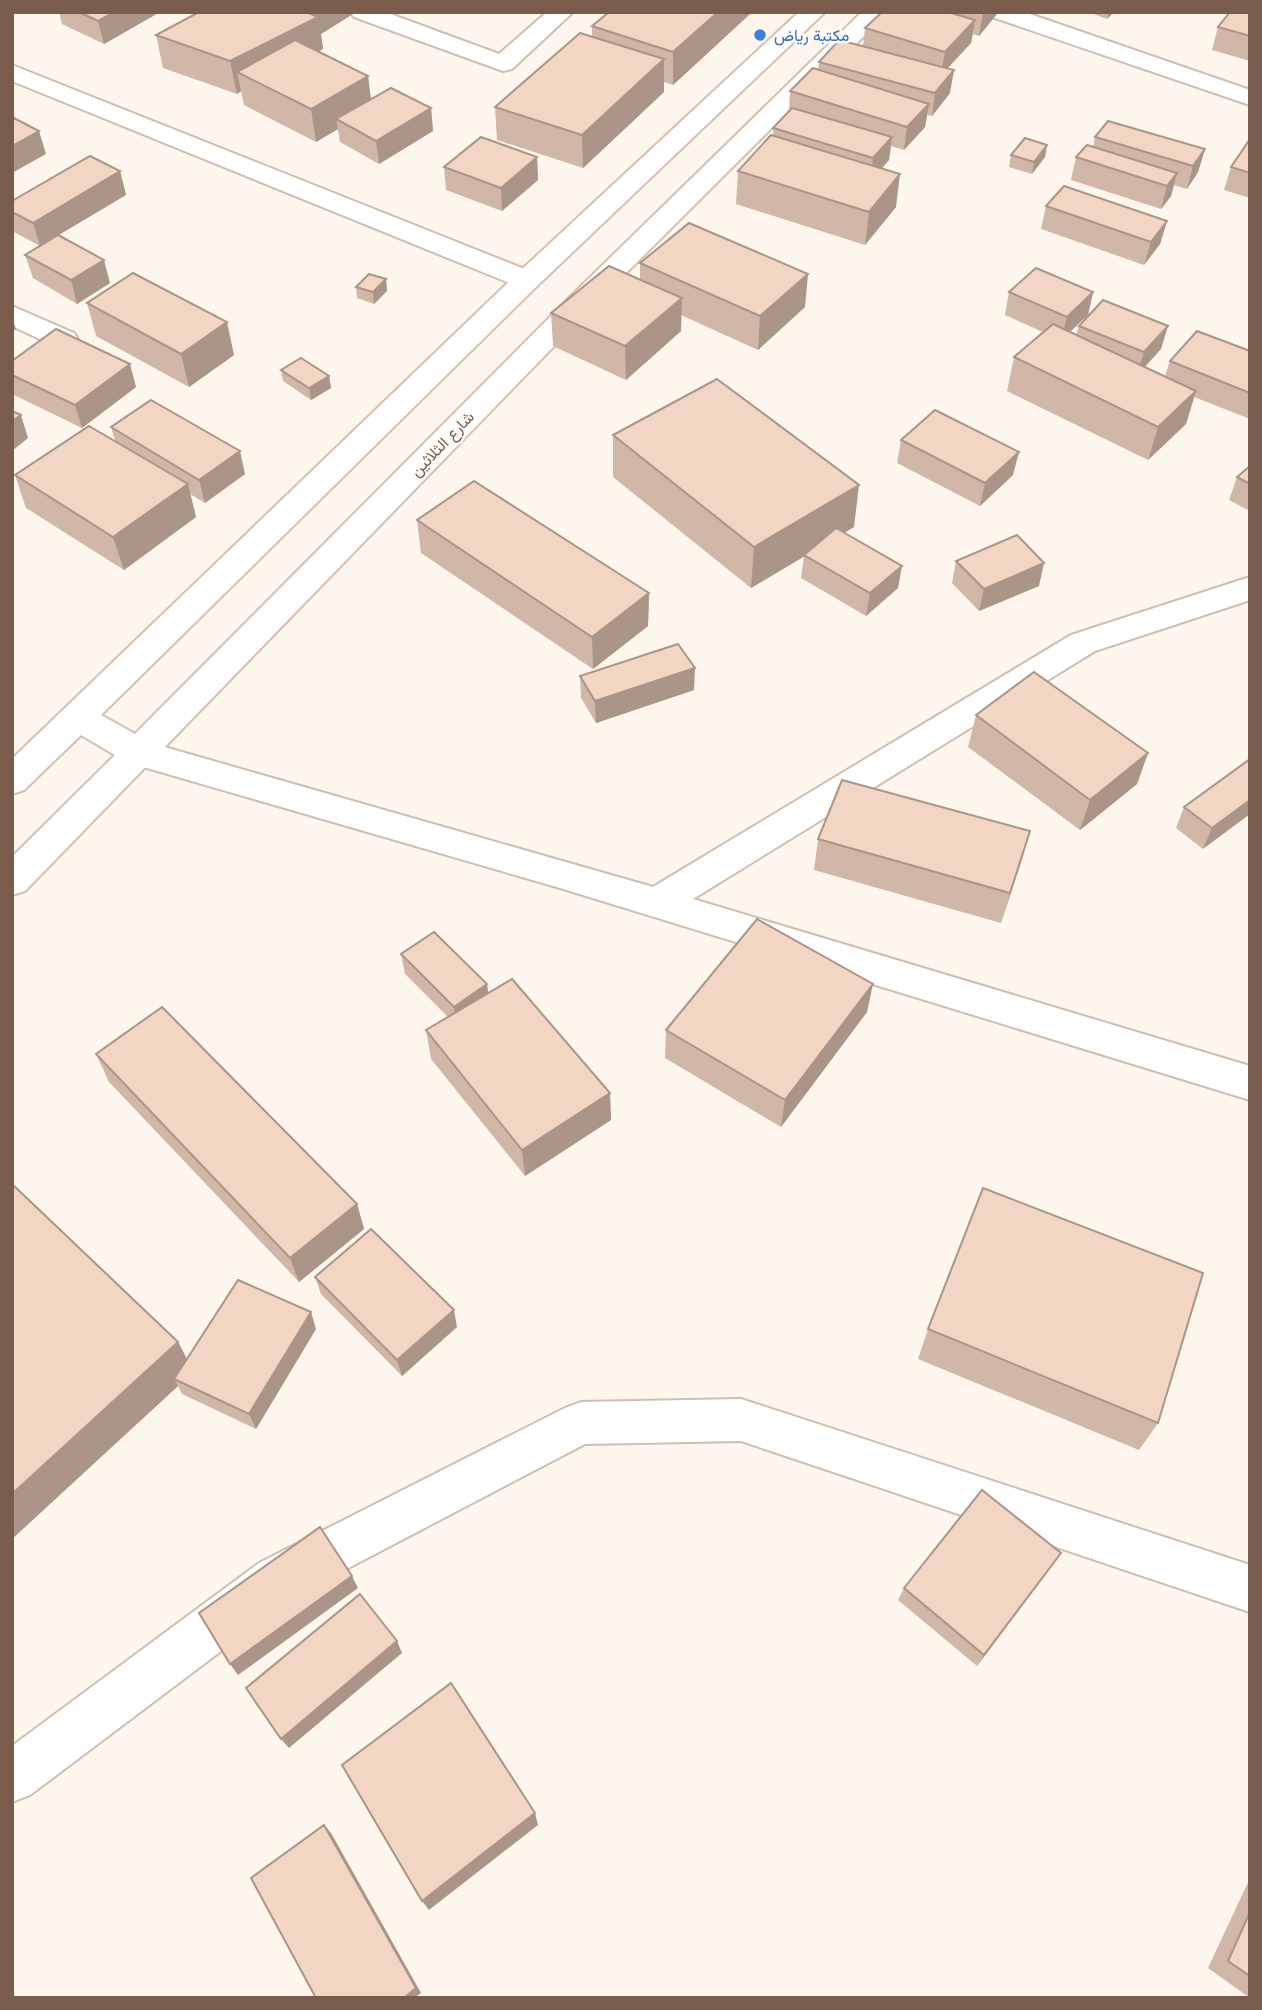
<svg xmlns="http://www.w3.org/2000/svg" width="1262" height="2010" font-family="Helvetica,Vazirmatn,sans-serif">
	<style>
		.lines { fill: none; stroke-linecap: round; stroke-linejoin: round }
		.street-casing { stroke: #d1beb0; stroke-width: 4 }
		.secondary-casing { stroke: #d6c0b0; stroke-width: 4 }
		.street { fill: #fff; fill-rule: evenodd }
		.secondary { fill: #fff; fill-rule: evenodd }
		.wall { fill: #d1b7a8 }
		.shaded-wall { fill: #aa9588 }
		.building { fill: #f3d5c3; stroke: #aa9588; stroke-width: 2 }
		.shop-dot { fill: #3f7fe0; stroke: #fffaf3; stroke-width: 2.5 }
		.labels { text-anchor: middle; dominant-baseline: central; stroke-width: 5; stroke-linejoin: round; paint-order: stroke }
		.far-shop-label { font-size: 16px; fill: #366cbe; stroke: #fffaf3; text-anchor: start }
		.far-street-label { font-size: 16px; fill: #7a5c4d; stroke: #fffaf3 }
	</style>
	<rect width="100%" height="100%" fill="#fdf6ec"/>
	<g class="lines">
		<defs>
			<g id="street">
				<polygon points="350,12 385,12 499,54 547,12 573,12 512,69 503,71 354,17"/>
				<polygon points="988,12 1024,12 1250,90 1250,105 992,17"/>
				<polygon points="12,65 537,274 541,280 537,286 527,288 517,286 12,81"/>
				<polygon points="12,306 74,333 78,339 22,387 12,389 12,365 44,341 12,326"/>
				<polygon points="1250,577 1250,600 1095,651 693,899 1250,1066 1250,1100 560,888 140,766 128,762 123,753 128,744 140,740 653,887 1071,635"/>
				<polygon points="741,1399 1250,1565 1250,1612 741,1441 585,1444 293,1597 30,1795 12,1802 12,1746 259,1563 565,1408 581,1402"/>
			</g>
			<polygon id="secondary" points="799,12 825,12 537,286 101,715 135,734 571,296 862,12 888,12 591,308 25,891 12,895 12,857 115,755 81,735 24,790 12,794 12,759 517,274"/>
		</defs>
		<use href="#street" class="street-casing"/>
		<use href="#secondary" class="secondary-casing"/>
		<use href="#street" class="street"/>
		<use href="#secondary" class="secondary"/>
	</g>
	<g class="wall">
		<polygon points="59,12 160,12 104,44 62,24"/>
		<polygon points="882,12 998,12 997,14 979,36 973,34 971,43 948,68 950,93 932,116 927,115 925,127 904,150 891,146 889,160 882,168 896,207 865,245 736,204 738,171 773,136 773,128 789,112 790,91 818,70 819,62 863,46 865,28"/>
		<polygon points="1088,12 1114,12 1107,19"/>
		<polygon points="1250,12 1250,61 1212,50 1218,27"/>
		<polygon points="353,14 321,34 323,49 318,52 368,76 371,100 431,108 433,131 379,164 340,142 338,129 316,142 244,105 241,91 237,94 163,68 156,35"/>
		<polygon points="750,14 673,85 664,82 664,92 583,168 497,140 495,107 592,37 592,26"/>
		<polygon points="1095,137 1205,149 1198,172 1187,189 1174,185 1171,196 1161,209 1071,180 1076,157 1093,147"/>
		<polygon points="1250,139 1250,198 1224,190 1231,167"/>
		<polygon points="1047,145 1045,157 1032,174 1009,167 1011,155"/>
		<polygon points="537,157 538,180 502,211 446,190 444,167"/>
		<polygon points="120,171 126,195 40,246 12,231 12,201"/>
		<polygon points="1046,206 1167,221 1160,244 1144,265 1041,229"/>
		<polygon points="25,255 110,283 77,304 33,278"/>
		<polygon points="640,263 805,307 758,350 681,315 681,331 626,380 553,346 551,313 640,280"/>
		<polygon points="386,279 387,291 374,304 357,298 356,287"/>
		<polygon points="1009,292 1093,292 1088,315 1070,332 1076,335 1079,326 1161,349 1145,367 1165,376 1170,361 1250,351 1250,419 1194,397 1186,424 1148,460 1007,391 1014,357 1043,332 1005,315"/>
		<polygon points="87,303 234,355 189,387 96,336"/>
		<polygon points="12,361 136,387 82,428 12,394"/>
		<polygon points="281,370 329,376 331,388 311,400 283,381"/>
		<polygon points="111,427 245,474 205,503 190,494 196,517 124,570 26,508 15,475 115,441"/>
		<polygon points="613,435 854,527 844,533 898,588 866,616 801,578 804,556 751,588 613,477"/>
		<polygon points="901,440 1013,475 980,506 897,463"/>
		<polygon points="1250,466 1250,511 1229,500 1237,477"/>
		<polygon points="417,520 649,593 648,626 593,669 421,553"/>
		<polygon points="956,561 1039,586 979,611 952,583"/>
		<polygon points="580,676 694,690 596,723 581,698"/>
		<polygon points="976,715 1148,753 1137,784 1080,830 968,747"/>
		<polygon points="1250,759 1203,849 1176,828 1184,807"/>
		<polygon points="1030,831 1001,923 814,870 818,839"/>
		<polygon points="401,954 488,993 610,1093 611,1120 525,1176 431,1059 426,1030 448,1017 405,974"/>
		<polygon points="867,1012 781,1127 665,1058 666,1030"/>
		<polygon points="96,1054 357,1204 364,1229 299,1282 109,1082"/>
		<polygon points="12,1184 178,1342 187,1359 316,1329 256,1429 182,1394 178,1386 12,1539"/>
		<polygon points="315,1277 457,1327 402,1376 321,1294"/>
		<polygon points="928,1329 1158,1423 1139,1450 918,1359"/>
		<polygon points="1061,1553 977,1666 898,1600 904,1588"/>
		<polygon points="1250,1878 1250,1998 1208,1968"/>
	</g>
	<g class="shaded-wall">
		<polygon points="114,12 160,12 104,44 98,21"/>
		<polygon points="316,12 353,12 353,14 321,34 323,49 258,83 237,72 241,91 237,94 230,61"/>
		<polygon points="718,12 750,12 750,14 673,85 673,52"/>
		<polygon points="983,12 998,12 997,14 979,36"/>
		<polygon points="1109,12 1114,12 1107,19"/>
		<polygon points="975,20 971,43 941,75 945,52"/>
		<polygon points="664,59 664,92 583,168 582,135"/>
		<polygon points="954,70 950,93 932,116 935,93"/>
		<polygon points="368,76 372,109 336,119 338,129 316,142 311,109"/>
		<polygon points="929,104 925,127 904,150 907,127"/>
		<polygon points="431,108 433,131 379,164 376,141"/>
		<polygon points="39,131 46,154 12,173 12,146"/>
		<polygon points="892,137 889,160 871,181 873,158"/>
		<polygon points="1047,145 1045,157 1032,174 1034,162"/>
		<polygon points="1205,149 1198,172 1187,189 1193,166"/>
		<polygon points="537,157 538,180 502,211 501,188"/>
		<polygon points="120,171 126,195 40,246 33,223"/>
		<polygon points="1177,173 1171,196 1161,209 1167,186"/>
		<polygon points="900,174 896,207 865,245 869,212"/>
		<polygon points="1167,221 1160,244 1144,265 1151,242"/>
		<polygon points="104,260 110,283 77,304 71,280"/>
		<polygon points="808,274 805,307 758,350 760,316"/>
		<polygon points="386,279 387,291 374,304 373,292"/>
		<polygon points="1093,292 1088,315 1061,340 1067,317"/>
		<polygon points="682,298 681,331 626,380 625,346"/>
		<polygon points="12,318 16,329 12,332"/>
		<polygon points="227,322 234,355 189,387 181,354"/>
		<polygon points="1168,326 1161,349 1137,375 1144,352"/>
		<polygon points="130,364 136,387 82,428 75,405"/>
		<polygon points="329,376 331,388 311,400 309,388"/>
		<polygon points="1196,391 1186,424 1148,460 1158,427"/>
		<polygon points="21,415 28,438 12,451 12,421"/>
		<polygon points="240,451 245,474 205,503 199,480"/>
		<polygon points="1019,452 1013,475 980,506 985,483"/>
		<polygon points="188,484 196,517 124,570 113,537"/>
		<polygon points="859,485 854,527 751,588 754,547"/>
		<polygon points="1044,563 1039,586 979,611 984,589"/>
		<polygon points="902,566 898,588 866,616 870,593"/>
		<polygon points="649,593 648,626 593,669 592,637"/>
		<polygon points="695,668 694,690 596,723 595,701"/>
		<polygon points="1148,753 1137,784 1080,830 1090,800"/>
		<polygon points="1250,800 1250,814 1203,849 1212,828"/>
		<polygon points="1030,831 1021,862 1001,923 1010,893"/>
		<polygon points="487,984 490,1004 457,1027 454,1007"/>
		<polygon points="873,984 867,1012 781,1127 785,1100"/>
		<polygon points="610,1093 611,1120 525,1176 522,1150"/>
		<polygon points="357,1204 364,1229 299,1282 290,1258"/>
		<polygon points="454,1310 457,1327 402,1376 397,1360"/>
		<polygon points="311,1312 316,1329 256,1429 249,1414"/>
		<polygon points="178,1342 193,1371 174,1379 178,1386 12,1539 12,1494"/>
		<polygon points="1061,1553 1052,1566 977,1666 984,1655"/>
		<polygon points="352,1576 358,1588 238,1675 230,1664"/>
		<polygon points="397,1641 402,1653 289,1748 281,1739"/>
		<polygon points="535,1813 538,1825 429,1910 422,1901"/>
		<polygon points="324,1825 331,1833 421,1993 414,1998 404,1998"/>
	</g>
	<g class="building">
		<polygon points="79,12 114,12 98,21"/>
		<polygon points="199,12 306,12 318,17 230,61 156,35"/>
		<polygon points="609,12 718,12 673,52 592,26"/>
		<polygon points="882,12 948,12 975,20 945,52 865,28"/>
		<polygon points="1230,12 1250,12 1250,36 1218,27"/>
		<polygon points="580,33 664,59 582,135 495,107"/>
		<polygon points="295,40 368,76 311,109 237,72"/>
		<polygon points="839,40 954,70 935,93 819,62"/>
		<polygon points="813,68 929,104 907,127 790,91"/>
		<polygon points="391,88 431,108 376,141 336,119"/>
		<polygon points="792,108 892,137 873,158 773,128"/>
		<polygon points="12,117 39,131 12,146"/>
		<polygon points="1108,121 1205,149 1193,166 1095,137"/>
		<polygon points="771,135 900,174 869,212 738,171"/>
		<polygon points="481,137 537,157 501,188 444,167"/>
		<polygon points="1025,138 1047,145 1034,162 1011,155"/>
		<polygon points="1250,139 1250,173 1231,167"/>
		<polygon points="1087,145 1177,173 1167,186 1076,157"/>
		<polygon points="90,156 120,171 33,223 12,212 12,201"/>
		<polygon points="1064,186 1167,221 1151,242 1046,206"/>
		<polygon points="689,223 808,274 760,316 640,263"/>
		<polygon points="58,235 104,260 71,280 25,255"/>
		<polygon points="609,266 682,298 625,346 551,313"/>
		<polygon points="1036,268 1093,292 1067,317 1009,292"/>
		<polygon points="133,273 227,322 181,354 87,303"/>
		<polygon points="369,274 386,279 373,292 356,287"/>
		<polygon points="1103,300 1168,326 1144,352 1079,326"/>
		<polygon points="1053,324 1196,391 1158,427 1014,357"/>
		<polygon points="56,329 130,364 75,405 12,375 12,361"/>
		<polygon points="1197,331 1250,351 1250,393 1170,361"/>
		<polygon points="301,358 329,376 309,388 281,370"/>
		<polygon points="717,379 859,485 754,547 613,435"/>
		<polygon points="151,400 240,451 199,480 111,427"/>
		<polygon points="935,410 1019,452 985,483 901,440"/>
		<polygon points="12,411 21,415 12,421"/>
		<polygon points="89,426 188,484 113,537 15,475"/>
		<polygon points="1250,466 1250,484 1237,477"/>
		<polygon points="474,481 649,593 592,637 417,520"/>
		<polygon points="836,528 902,566 870,593 804,555"/>
		<polygon points="1017,535 1044,563 984,589 956,561"/>
		<polygon points="678,644 695,668 595,701 580,676"/>
		<polygon points="1034,672 1148,753 1090,800 976,715"/>
		<polygon points="1250,759 1250,800 1212,828 1184,807"/>
		<polygon points="842,780 1030,831 1010,893 818,839"/>
		<polygon points="757,919 873,984 785,1100 666,1030"/>
		<polygon points="434,932 487,984 454,1007 401,954"/>
		<polygon points="512,979 610,1093 522,1150 426,1030"/>
		<polygon points="162,1007 357,1204 290,1258 96,1054"/>
		<polygon points="12,1184 178,1342 12,1494"/>
		<polygon points="983,1188 1203,1273 1158,1423 928,1329"/>
		<polygon points="371,1229 454,1310 397,1360 315,1277"/>
		<polygon points="238,1280 311,1312 249,1414 174,1379"/>
		<polygon points="982,1490 1061,1553 984,1655 904,1588"/>
		<polygon points="320,1527 352,1576 230,1664 199,1613"/>
		<polygon points="360,1594 397,1641 281,1739 246,1688"/>
		<polygon points="451,1683 535,1813 422,1901 342,1765"/>
		<polygon points="324,1825 416,1988 404,1998 316,1998 251,1878"/>
		<polygon points="1250,1912 1250,1976 1228,1961"/>
	</g>
	<circle class="shop-dot" cx="760" cy="35" r="7"/>
	<g class="labels">
		<g class="far-shop-label">
			<text x="774" y="35">مكتبة رياض</text>
		</g>
		<g class="far-street-label">
			<text transform="translate(442 444) rotate(-46)">شارع الثلاثين</text>
		</g>
	</g>
	<rect width="1262" height="2010" fill="none" stroke="#7a5c4d" stroke-width="28"/>
</svg>
